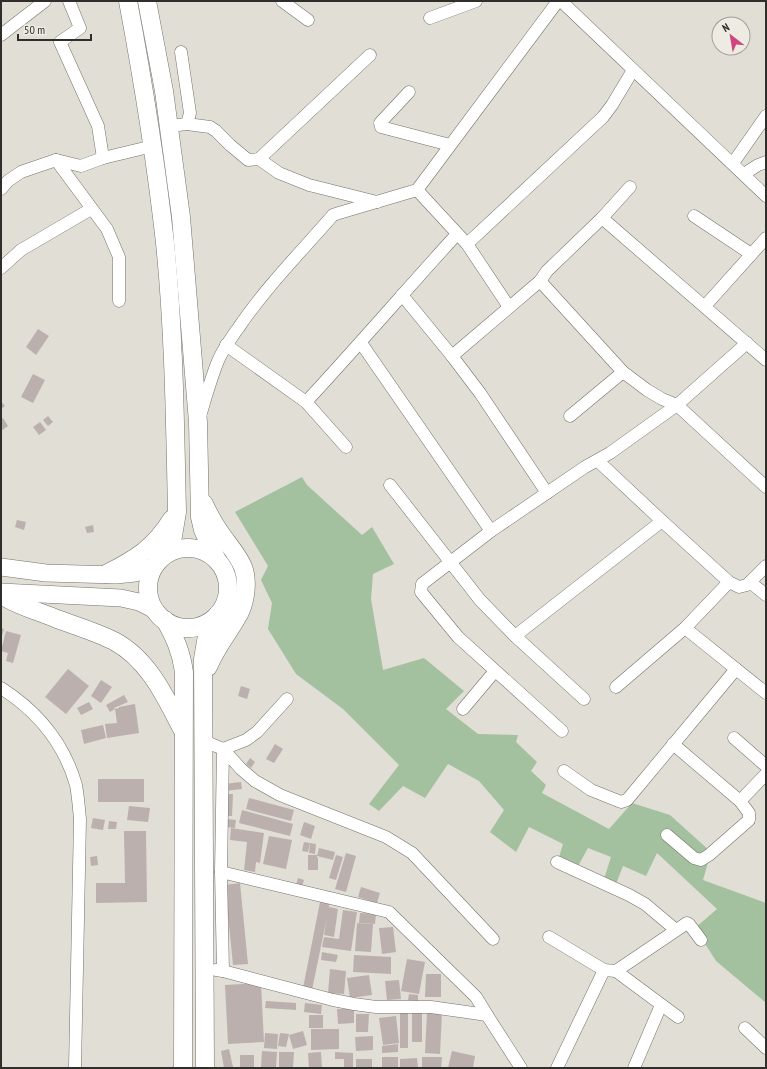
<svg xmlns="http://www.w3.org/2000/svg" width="767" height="1069" font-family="'PT Sans Narrow',sans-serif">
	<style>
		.green { fill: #a4c19f }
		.building { fill: #bbb0ae }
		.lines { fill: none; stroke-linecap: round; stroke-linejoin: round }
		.street-casing { stroke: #747269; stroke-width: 13 }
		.secondary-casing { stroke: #747269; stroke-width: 18 }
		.primary-casing { stroke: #747269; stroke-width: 19 }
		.street { stroke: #fff; stroke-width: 12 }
		.secondary { stroke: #fff; stroke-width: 17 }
		.primary { stroke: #fff; stroke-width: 18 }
	</style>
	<rect width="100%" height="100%" fill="#e1ded5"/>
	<polygon class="green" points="302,477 307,485 362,535 372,527 394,564 373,574 371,599 383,670 424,658 464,691 446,709 478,734 518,735 516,742 537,762 531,771 546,785 542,793 609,829 632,803 670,815 711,852 703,880 766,903 766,1003 716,961 695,928 717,909 657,853 646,876 623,866 616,884 604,879 611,857 588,848 577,868 559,857 563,844 529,827 516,852 490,832 504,810 479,781 448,764 425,798 403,786 379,811 369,804 399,765 343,709 296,674 268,629 272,603 261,580 268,566 235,512"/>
	<g class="building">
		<polygon points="38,329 49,336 36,355 26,347"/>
		<polygon points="33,374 45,380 33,403 21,397"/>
		<polygon points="1,401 5,406 1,409"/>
		<polygon points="48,416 53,422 48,426 43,420"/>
		<polygon points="3,418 8,426 1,431 1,419"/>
		<polygon points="40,422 46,430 39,435 33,427"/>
		<polygon points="17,520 26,522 24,530 15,527"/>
		<polygon points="93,525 94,532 87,533 85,527"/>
		<polygon points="1,628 4,629 1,639"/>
		<polygon points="6,631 21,635 13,663 6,661 8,653 1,651"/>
		<polygon points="68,669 89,686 66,714 45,697"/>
		<polygon points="101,680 112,687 101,703 91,696"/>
		<polygon points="241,686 250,689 247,699 238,696"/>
		<polygon points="124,695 128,702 114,708 115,709 110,712 106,705"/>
		<polygon points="89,702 93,709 81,715 77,708"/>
		<polygon points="135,704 139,733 107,738 105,724 117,723 115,709 119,708 119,707"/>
		<polygon points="103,725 106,738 84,744 81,730"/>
		<polygon points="275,744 283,749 274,763 266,759"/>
		<polygon points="250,758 255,762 251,768 246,764"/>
		<rect x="98" y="779" width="46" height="23"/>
		<polygon points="241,782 242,789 224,791 224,784"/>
		<polygon points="227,794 233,794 232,816 226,816"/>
		<polygon points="249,798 294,810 291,821 246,809"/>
		<polygon points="129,806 150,808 148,822 127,820"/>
		<polygon points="242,810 293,824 290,836 239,823"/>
		<polygon points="93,818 105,820 103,830 91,828"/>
		<polygon points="227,819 236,820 235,828 226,827"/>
		<polygon points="109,821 117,822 116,829 108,829"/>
		<polygon points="304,822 315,826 311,839 300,835"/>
		<polygon points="231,828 264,833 260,863 256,862 255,872 244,870 247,842 230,840"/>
		<polygon points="124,831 146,831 147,902 96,903 96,883 125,883"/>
		<polygon points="269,836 292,840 286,869 263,864"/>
		<polygon points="304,842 310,843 308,852 302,851"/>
		<polygon points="310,843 316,844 315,854 309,853"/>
		<polygon points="319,848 335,852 333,860 317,856"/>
		<polygon points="346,853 356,856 346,892 335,889"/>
		<polygon points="308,855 317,855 317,857 318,858 318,870 308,870"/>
		<polygon points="336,855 343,857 336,880 329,878"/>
		<polygon points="97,856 98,865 91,866 90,857"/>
		<polygon points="298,878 304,880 302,887 296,885"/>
		<polygon points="240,883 248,964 233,965 225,885"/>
		<polygon points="361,887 380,893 377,903 358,897"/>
		<polygon points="320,902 329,904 329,907 338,909 334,937 324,935 327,917 312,990 303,988"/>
		<polygon points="343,910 357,912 351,951 322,947 324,937 339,939"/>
		<polygon points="360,913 376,914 375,924 359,923"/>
		<polygon points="357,923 373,924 371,952 355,951"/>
		<polygon points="393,927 396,952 382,954 379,928"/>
		<polygon points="322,952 338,955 336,962 321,960"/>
		<polygon points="354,955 391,957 391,974 353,972"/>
		<polygon points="407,959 425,962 419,994 401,991"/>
		<polygon points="330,969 346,971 344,994 328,993"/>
		<polygon points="426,974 441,974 441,997 425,997"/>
		<polygon points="369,975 372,995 350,998 347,978"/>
		<polygon points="399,980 401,999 387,1000 385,981"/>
		<polygon points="261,983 264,1042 228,1044 225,985"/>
		<polygon points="409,994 418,995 418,1001 408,1000"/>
		<polygon points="266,1001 296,1003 296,1010 265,1008"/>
		<polygon points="305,1003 322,1005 321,1014 304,1012"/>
		<polygon points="337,1009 354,1009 354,1023 338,1024"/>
		<rect x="400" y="1012" width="8" height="36"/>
		<polygon points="427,1012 442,1013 440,1054 425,1053"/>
		<rect x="412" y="1013" width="10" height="29"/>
		<polygon points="356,1014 369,1014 368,1032 356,1032"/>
		<rect x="309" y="1015" width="14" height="13"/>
		<polygon points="396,1016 399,1043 383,1045 379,1018"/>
		<polygon points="311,1029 339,1029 339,1049 311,1050"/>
		<polygon points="303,1031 307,1045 293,1049 289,1035"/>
		<polygon points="265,1033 278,1034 277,1049 264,1048"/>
		<polygon points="280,1033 289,1034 286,1047 278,1046"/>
		<polygon points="373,1036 373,1050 356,1051 355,1037"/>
		<polygon points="398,1044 398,1052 382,1053 382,1046"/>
		<polygon points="229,1049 233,1067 224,1068 221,1051"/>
		<polygon points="262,1051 277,1052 276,1068 261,1068"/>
		<polygon points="452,1051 475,1056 473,1068 448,1068"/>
		<polygon points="279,1052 294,1052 293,1068 279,1068"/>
		<polygon points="321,1052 322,1068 309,1068 308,1053"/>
		<polygon points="335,1052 353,1053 353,1068 344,1068 344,1059 335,1059"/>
		<rect x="240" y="1055" width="14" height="13"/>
		<rect x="382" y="1057" width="16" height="11"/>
		<polygon points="422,1057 442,1057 441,1068 422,1068"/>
		<polygon points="417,1058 418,1068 400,1068 400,1059"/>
		<rect x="356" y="1059" width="16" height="9"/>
	</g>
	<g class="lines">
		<defs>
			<g id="street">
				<polyline points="69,1 80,28 60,42 98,126 103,158"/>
				<polyline points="282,1 308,20"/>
				<polyline points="561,1 766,196"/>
				<polyline points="430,18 476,1"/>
				<polyline points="1,35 45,1"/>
				<polyline points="181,52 190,113 187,124"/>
				<polyline points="409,92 380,123 381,127 450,145"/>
				<polyline points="169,126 187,124 210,127 216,131 230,145 248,160 259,159 370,55"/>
				<polyline points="259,159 279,173 309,185 377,202"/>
				<polyline points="56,160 107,229 119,257 119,301"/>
				<polyline points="733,163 766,116"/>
				<polyline points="744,174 758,165 766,162"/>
				<polyline points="1,189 8,181 21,172 56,160 81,166 103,158 153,146"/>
				<polyline points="417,190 467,244 509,307"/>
				<polyline points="694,216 751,254"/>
				<polyline points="602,218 766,360"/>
				<polyline points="467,244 603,117 612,105 633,70"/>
				<polyline points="1,268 21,250 91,209"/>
				<polyline points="540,281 623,372 647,390 662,399 677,405 766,487"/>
				<polyline points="402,295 452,356 480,393 547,493"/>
				<polyline points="705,306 766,238"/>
				<polyline points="361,343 491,531"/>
				<polyline points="226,345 306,402 346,447"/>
				<polyline points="452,356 540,281 547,271 602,218 630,187"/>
				<path d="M306 402C357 347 406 290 457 234"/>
				<path d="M201 413C206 396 211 378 218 361 223 349 231 338 239 327 266 287 301 252 333 215L339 213 417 190 558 1"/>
				<polyline points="570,416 623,372"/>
				<polyline points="598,461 662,521 729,582 739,587 747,585 750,582 766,595"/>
				<polyline points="390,485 480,600 515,636 584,699"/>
				<polyline points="750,582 766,566"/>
				<polyline points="685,628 766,693"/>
				<polyline points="515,636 662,521"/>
				<polyline points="616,687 685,628 729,582"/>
				<path d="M1 688C37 711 64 743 76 785 78 796 79 808 80 819L75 1068"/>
				<polyline points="463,709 495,671"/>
				<polyline points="562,731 458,637 421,592 422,584 491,531 585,467 610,453 677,405 747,343"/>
				<polyline points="734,738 766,766"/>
				<polyline points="204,741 223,749 241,769 255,781 280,795 386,837 412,853 493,939"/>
				<polyline points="564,771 591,790 621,802 627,800 736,669"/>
				<polyline points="740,801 766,774"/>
				<polyline points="667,835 694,858 701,860 709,855 749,820 749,813 740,801 673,744"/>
				<polyline points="557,862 629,895 645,904 676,930"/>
				<polyline points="221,872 389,912 476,997 487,1015 521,1068"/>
				<polyline points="549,937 604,970 616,971 687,923 689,924 701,940"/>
				<polyline points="216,970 223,971 333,1000 354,1004 376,1007 431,1007 487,1015"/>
				<polyline points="223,971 221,872 223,749 246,740 257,732 287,699"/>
				<polyline points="616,971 678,1017"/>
				<polyline points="745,1028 766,1048"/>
				<polyline points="557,1068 604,970"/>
				<polyline points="634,1068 661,1005"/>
			</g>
			<g id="secondary">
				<polyline points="1,567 46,573 116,575 135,573 155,566"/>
				<polyline points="1,592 121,598 139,602 155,610"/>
			</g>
			<g id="primary">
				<path d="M128 1C143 81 156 162 165 243 174 332 175 422 177 512L173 536 162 557"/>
				<polyline points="147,1 164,91 181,217 198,422 200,517 203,530 216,558"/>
				<path d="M204 504C209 515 214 524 221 534 228 544 238 555 243 567 248 580 246 599 240 612 230 631 216 647 208 667"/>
				<circle cx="188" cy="588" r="40"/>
				<path d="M106 574C136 559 154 548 172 519"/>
				<path d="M1 595C18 606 38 611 57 619 76 626 96 632 114 641 148 659 165 696 182 729"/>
				<path d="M165 620C175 638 181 651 184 672L183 1068"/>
				<polyline points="205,1068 203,659 206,641 218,614"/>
			</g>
		</defs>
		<use href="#street" class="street-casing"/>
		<use href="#secondary" class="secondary-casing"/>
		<use href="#primary" class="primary-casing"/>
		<use href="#street" class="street"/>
		<use href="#secondary" class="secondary"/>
		<use href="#primary" class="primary"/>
	</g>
	<rect width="767" height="1069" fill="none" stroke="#2f2e2a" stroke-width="4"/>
	<g transform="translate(731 36) rotate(329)"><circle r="19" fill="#eeece2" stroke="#a2a098"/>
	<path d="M0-3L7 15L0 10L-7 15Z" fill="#ce4580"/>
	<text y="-6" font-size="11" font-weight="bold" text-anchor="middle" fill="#2f2e2a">N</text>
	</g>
	<path d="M18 34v6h73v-6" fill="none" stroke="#2f2e2a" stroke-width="2"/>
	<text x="24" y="34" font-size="12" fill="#2f2e2a" stroke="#eeece2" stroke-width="3" paint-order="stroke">50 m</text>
</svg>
